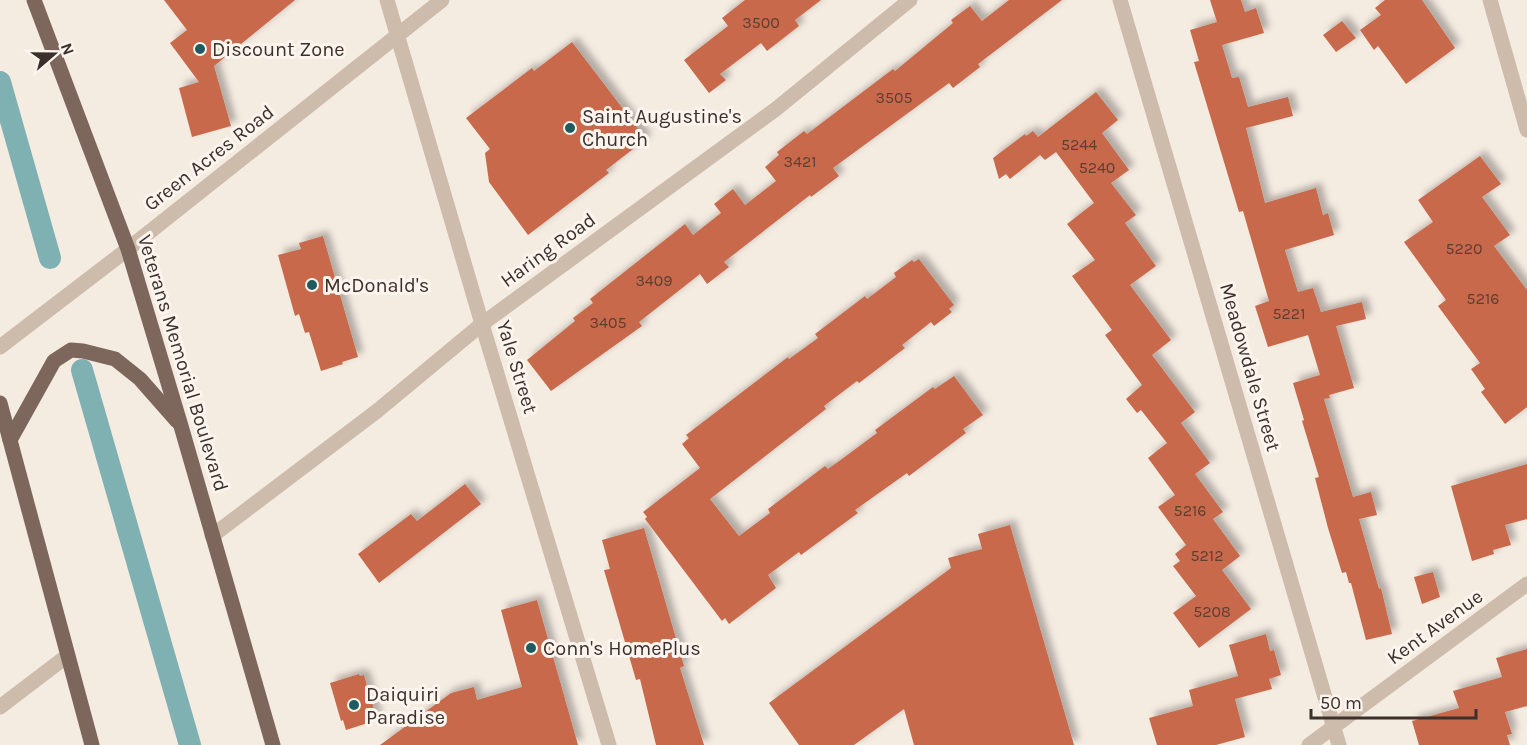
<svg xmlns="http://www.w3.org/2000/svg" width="1527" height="745" font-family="Karla,sans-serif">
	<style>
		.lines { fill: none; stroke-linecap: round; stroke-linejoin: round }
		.canal { stroke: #7fb0b2; stroke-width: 22 }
		.building { fill: #c8694b; filter: url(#shadow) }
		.minor { stroke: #cdbbac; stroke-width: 15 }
		.primary { stroke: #7d675c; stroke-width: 15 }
		.poi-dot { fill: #1f5a5e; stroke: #fbf5ee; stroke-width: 2 }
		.labels { text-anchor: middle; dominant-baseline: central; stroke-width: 6; stroke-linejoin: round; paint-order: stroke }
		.number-label { font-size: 16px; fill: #5e3e33 }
		.poi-label { font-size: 20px; fill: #3b302b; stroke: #fbf5ee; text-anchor: start }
		.street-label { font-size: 20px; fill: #3b302b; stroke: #fbf5ee }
	</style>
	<defs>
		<filter id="shadow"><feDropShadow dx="5.5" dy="-5.5" stdDeviation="3" flood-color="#0004"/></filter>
	</defs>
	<rect width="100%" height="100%" fill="#f4ebe1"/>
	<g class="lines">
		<g class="canal">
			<polyline points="0,82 50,258"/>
			<polyline points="82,370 190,745"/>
		</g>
	</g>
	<g class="building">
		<polygon points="164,0 295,0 214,66 231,126 192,137 179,88 199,82 170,43 187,30"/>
		<polygon points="745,0 821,0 795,20 799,26 767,51 761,43 720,74 726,80 709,93 684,60 728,26 722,18"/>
		<polygon points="1009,0 1062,0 978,64 980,67 953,88 949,83 833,168 839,176 811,197 810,195 724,262 729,267 707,284 700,274 639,322 642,326 551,391 527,360 575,321 573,318 593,303 590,299 685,224 693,235 721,213 714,204 733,189 745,205 776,181 765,167 779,155 777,152 804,131 807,134 893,69 895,71 953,23 951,20 970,6 982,21"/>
		<polygon points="1210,0 1241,0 1245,12 1256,8 1264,33 1222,45 1232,78 1239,77 1248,107 1288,97 1293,116 1246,128 1265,203 1316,188 1323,215 1328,213 1334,235 1285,250 1298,292 1313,288 1321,312 1362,302 1366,319 1336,326 1354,388 1329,395 1330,398 1324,399 1353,497 1371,492 1377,515 1359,519 1379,589 1381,588 1392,634 1366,640 1351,583 1349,583 1346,572 1342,573 1328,528 1315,478 1319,477 1302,421 1304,420 1293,383 1320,375 1308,335 1268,347 1255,306 1269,301 1243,211 1239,212 1194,62 1199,61 1190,30 1217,22"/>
		<polygon points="1385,0 1422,0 1455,48 1406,84 1378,46 1374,50 1360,30 1381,15 1375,8"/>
		<polygon points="1342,21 1356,38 1336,52 1323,35"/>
		<polygon points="572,42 646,139 606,170 609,173 528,235 489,182 485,153 490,149 466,118 532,68 534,71"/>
		<polygon points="1096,92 1118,120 1102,133 1129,170 1111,183 1136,215 1125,223 1156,266 1130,285 1171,340 1152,355 1195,412 1181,423 1210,463 1195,474 1223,512 1213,519 1240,556 1222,570 1251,609 1199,648 1173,613 1196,596 1173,566 1180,561 1175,554 1186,545 1158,507 1175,495 1148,458 1167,443 1141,410 1137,413 1126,399 1142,385 1105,335 1112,330 1072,276 1095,260 1067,224 1094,203 1056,152 1045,160 1040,155 1010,179 1006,174 999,179 993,158 1025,134 1026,136 1033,131 1038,137"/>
		<polygon points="1480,156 1501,184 1482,197 1510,235 1494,246 1527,290 1527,407 1505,424 1481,392 1485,389 1471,369 1480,363 1438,306 1446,300 1404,242 1433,222 1418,200"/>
		<polygon points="323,236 358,357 342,362 343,364 321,371 309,332 305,333 299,314 295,316 278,255 301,249 299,243"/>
		<polygon points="919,259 954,305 949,309 952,312 934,326 931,322 902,345 905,348 859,383 857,381 824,406 826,409 710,499 739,536 770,513 768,509 825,466 828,469 846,456 877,433 875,430 933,387 935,389 954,376 983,415 963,429 966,433 909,476 907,473 855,510 858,513 801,555 799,552 768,575 776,588 729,624 725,618 722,621 645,519 647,517 643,512 700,468 682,444 689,438 686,435 788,357 789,359 818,338 815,334 865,296 867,299 896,277 894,273 912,260 914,262"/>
		<polygon points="1527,464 1527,519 1505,525 1511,545 1493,550 1494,554 1472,561 1451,486"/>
		<polygon points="465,484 481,504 379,583 358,554 411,514 417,521"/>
		<polygon points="1010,525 1074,745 914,745 904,709 854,745 799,745 769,703 951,568 948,558 982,549 978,534"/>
		<polygon points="644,528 684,666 680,668 704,745 656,745 640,679 636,680 604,570 610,569 602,540"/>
		<polygon points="1433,572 1440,597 1422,604 1414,577"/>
		<polygon points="537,600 578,745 380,745 451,693 474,687 477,700 522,687 501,610"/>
		<polygon points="1266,634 1270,651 1274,650 1281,675 1269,679 1272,689 1235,699 1245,737 1216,745 1157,745 1149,718 1193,706 1189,690 1238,676 1229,645"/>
		<polygon points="1527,649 1527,706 1505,712 1512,734 1507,735 1510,745 1419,745 1412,721 1459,708 1453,691 1502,677 1496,658"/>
		<polygon points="359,674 360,676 364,675 377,720 346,730 343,720 341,721 330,683"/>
	</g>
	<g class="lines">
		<g class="minor">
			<polyline points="387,0 482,324 609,745"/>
			<polyline points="1120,0 1339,745"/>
			<polyline points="1490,0 1527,130"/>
			<polyline points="0,347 128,249 442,0"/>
			<polyline points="212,536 377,411 482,324 776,109 910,0"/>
			<polyline points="0,707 67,656"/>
			<polyline points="1309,745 1527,584"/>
		</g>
		<g class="primary">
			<polyline points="34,0 128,249 181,426 273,745"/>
			<polyline points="0,403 92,745"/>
			<polyline points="10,440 54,361 71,350 83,351 115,359 140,379 177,421"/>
		</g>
	</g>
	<g class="poi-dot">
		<circle cx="200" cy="49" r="6"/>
		<circle cx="570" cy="128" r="6"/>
		<circle cx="312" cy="285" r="6"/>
		<circle cx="531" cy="648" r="6"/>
		<circle cx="354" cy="705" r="6"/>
	</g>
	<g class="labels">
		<g class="number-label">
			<text x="761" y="22">3500</text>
			<text x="894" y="97">3505</text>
			<text x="1079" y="144">5244</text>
			<text x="800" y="161">3421</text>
			<text x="1097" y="167">5240</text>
			<text x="1464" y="248">5220</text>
			<text x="654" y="280">3409</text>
			<text x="1483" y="298">5216</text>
			<text x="1289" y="313">5221</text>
			<text x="608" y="322">3405</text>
			<text x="1190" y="510">5216</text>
			<text x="1207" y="555">5212</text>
			<text x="1212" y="611">5208</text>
		</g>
		<g class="poi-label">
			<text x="212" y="49">Discount Zone</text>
			<text x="582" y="116">Saint Augustine's<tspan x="582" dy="23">Church</tspan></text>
			<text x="324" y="285">McDonald's</text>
			<text x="543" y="648">Conn's HomePlus</text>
			<text x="366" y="694">Daiquiri<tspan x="366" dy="23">Paradise</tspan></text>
		</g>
		<g class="street-label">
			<text transform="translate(209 158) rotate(-38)">Green Acres Road</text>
			<text transform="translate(548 250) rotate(-36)">Haring Road</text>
			<text transform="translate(183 363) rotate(73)">Veterans Memorial Boulevard</text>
			<text transform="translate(517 367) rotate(73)">Yale Street</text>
			<text transform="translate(1250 367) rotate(74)">Meadowdale Street</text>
			<text transform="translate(1435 627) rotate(-36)">Kent Avenue</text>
		</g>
	</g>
	<g transform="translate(54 54) rotate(70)" stroke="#fbf5ee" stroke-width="4.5" paint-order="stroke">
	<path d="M0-4.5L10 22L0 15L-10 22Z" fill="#3b302b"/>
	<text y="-9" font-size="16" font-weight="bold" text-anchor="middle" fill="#3b302b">N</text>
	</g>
	<path d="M1311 709v9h165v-9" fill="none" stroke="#3b302b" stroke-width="3"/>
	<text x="1320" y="709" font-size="18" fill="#3b302b" stroke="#fbf5ee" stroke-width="4.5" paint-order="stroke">50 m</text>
</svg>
